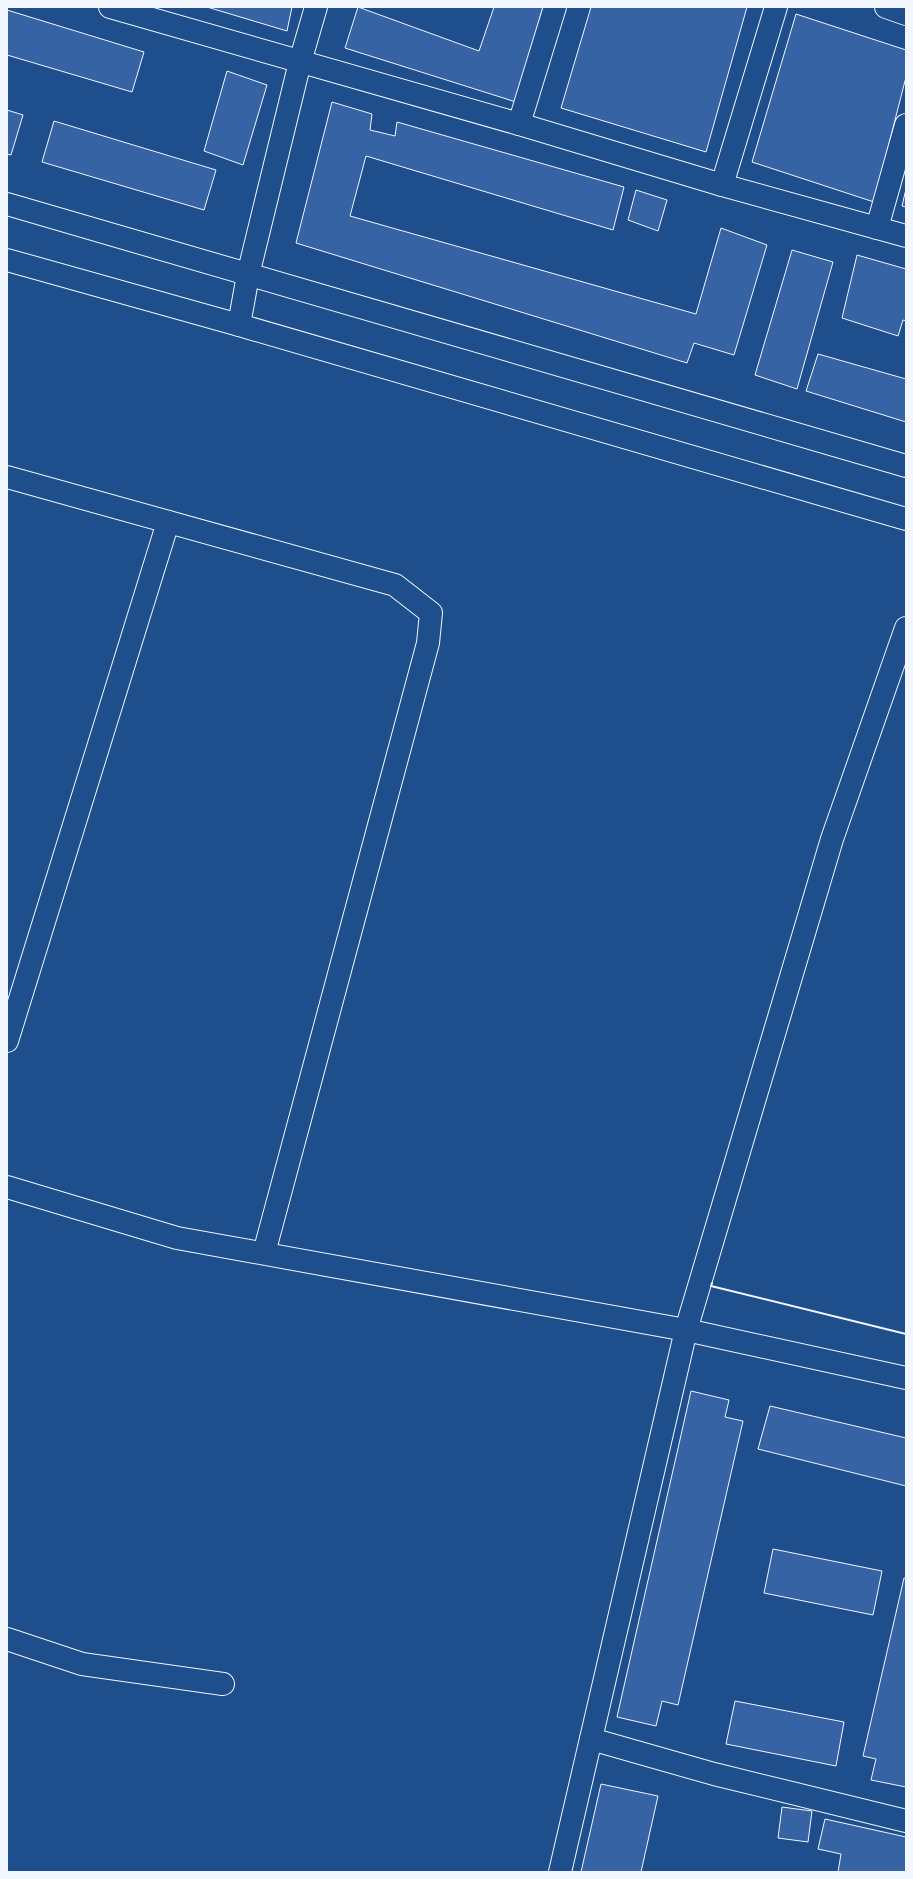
<svg xmlns="http://www.w3.org/2000/svg" width="913" height="1879" font-family="Karla,sans-serif">
	<style>
		.building { fill: #3563a3; stroke: #f2f6ff }
		.lines { fill: none; stroke-linecap: round; stroke-linejoin: round }
		.minor-casing { stroke: #f2f6ff; stroke-width: 24 }
		.major-casing { stroke: #f2f6ff; stroke-width: 24 }
		.minor { stroke: #1f4e8c; stroke-width: 22 }
		.major { stroke: #1f4e8c; stroke-width: 22 }
		.wall { stroke: #f2f6ff; stroke-width: 2 }
	</style>
	<rect width="100%" height="100%" fill="#1f4e8c"/>
	<g class="building">
		<polygon points="207,7 292,7 287,31"/>
		<polygon points="358,7 479,51 494,7 543,7 516,102 345,48"/>
		<polygon points="591,7 747,7 706,152 561,108"/>
		<polygon points="7,10 144,52 132,92 7,55"/>
		<polygon points="796,14 906,50 906,77 874,202 752,162"/>
		<polygon points="227,71 267,85 243,165 204,151"/>
		<polygon points="332,102 372,114 370,130 395,136 397,122 624,187 613,230 366,156 350,216 696,314 721,228 767,245 734,355 694,343 687,363 296,243"/>
		<polygon points="7,110 23,115 11,155 7,154"/>
		<polygon points="54,121 216,170 204,210 42,162"/>
		<polygon points="906,189 906,207 902,206"/>
		<polygon points="636,190 667,200 658,231 628,220"/>
		<polygon points="792,250 833,262 797,389 755,375"/>
		<polygon points="857,255 906,269 906,321 903,320 898,336 842,318"/>
		<polygon points="818,354 906,379 906,422 806,391"/>
		<polygon points="691,1391 729,1400 725,1417 743,1421 678,1705 662,1701 656,1726 617,1717"/>
		<polygon points="770,1406 906,1438 906,1486 758,1449"/>
		<polygon points="773,1549 882,1571 873,1615 764,1593"/>
		<polygon points="904,1578 906,1578 906,1787 871,1780 876,1759 863,1756"/>
		<polygon points="735,1701 844,1722 836,1766 726,1744"/>
		<polygon points="601,1784 658,1796 641,1872 581,1872"/>
		<polygon points="782,1807 812,1811 808,1842 778,1838"/>
		<polygon points="825,1819 906,1837 906,1872 838,1872 841,1854 818,1849"/>
	</g>
	<g class="lines">
		<defs>
			<g id="minor">
				<polyline points="110,7 519,124 722,185 776,7"/>
				<polyline points="886,7 906,14"/>
				<polyline points="519,124 555,7"/>
				<polyline points="722,185 906,236"/>
				<polyline points="877,228 906,125"/>
				<polyline points="239,325 248,275 300,62 316,7"/>
				<polyline points="7,477 395,585 431,613 428,643 264,1253"/>
				<polyline points="7,1041 168,522"/>
				<polyline points="7,1187 177,1238 686,1330 906,1378"/>
				<polyline points="7,1639 82,1664 223,1684"/>
				<polyline points="591,1739 714,1774 906,1821"/>
				<polyline points="560,1872 686,1330 832,839 906,628"/>
			</g>
			<g id="major">
				<polyline points="7,204 906,466"/>
				<polyline points="7,260 239,325 906,519"/>
			</g>
		</defs>
		<use href="#minor" class="minor-casing"/>
		<use href="#major" class="major-casing"/>
		<use href="#minor" class="minor"/>
		<use href="#major" class="major"/>
		<polyline class="wall" points="712,1283 711,1286 906,1334"/>
	</g>
	<rect width="913" height="1879" fill="none" stroke="#f2f6ff" stroke-width="16"/>
</svg>
